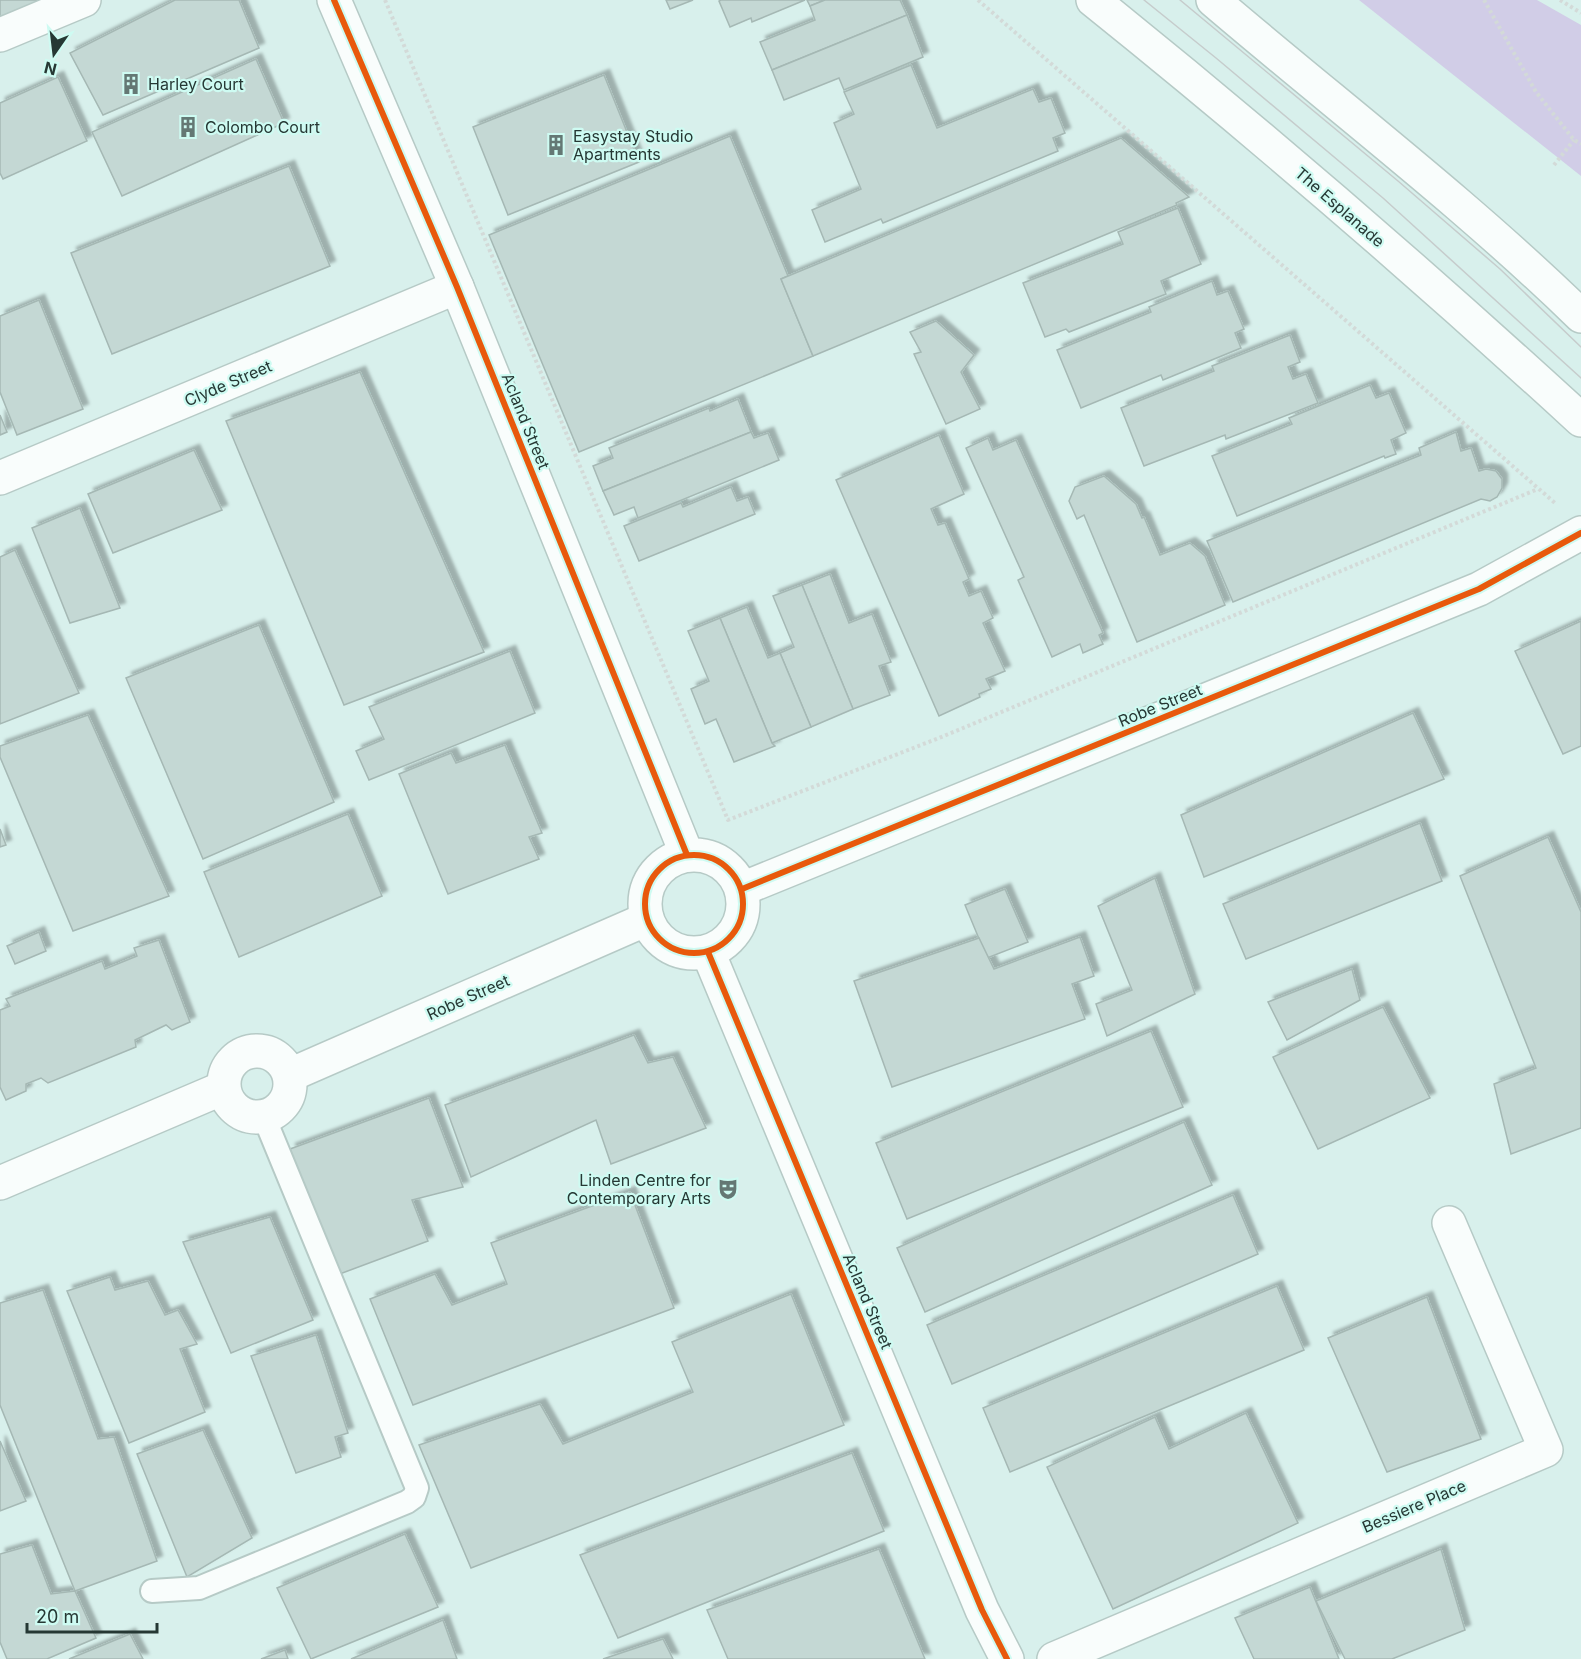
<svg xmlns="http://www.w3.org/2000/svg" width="1581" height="1659" font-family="Inter,sans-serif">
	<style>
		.green { fill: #d1cde7 }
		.building { fill: #c4d8d4; stroke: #a5b8b4; stroke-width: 1.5; filter: url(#shadow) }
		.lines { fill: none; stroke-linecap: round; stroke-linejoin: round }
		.lane-casing { stroke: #b6cac6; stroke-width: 26 }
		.street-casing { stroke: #b6cac6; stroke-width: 36 }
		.secondary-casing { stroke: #b6cac6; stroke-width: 36 }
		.path { stroke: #d3dad8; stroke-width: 4; stroke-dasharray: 3 3; stroke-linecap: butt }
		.lane { stroke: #f9fdfc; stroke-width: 22 }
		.street { stroke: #f9fdfc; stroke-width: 33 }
		.secondary { stroke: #f9fdfc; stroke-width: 33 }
		.tram { stroke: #c6cccc; stroke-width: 1.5 }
		.cycleway-casing { stroke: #cefbf2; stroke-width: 10 }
		.cycleway { stroke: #e8590c; stroke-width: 6 }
		.labels { text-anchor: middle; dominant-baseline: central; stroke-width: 4.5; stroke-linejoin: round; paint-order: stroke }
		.poi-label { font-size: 16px; fill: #263834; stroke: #cefbf2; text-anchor: start }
		.street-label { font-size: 16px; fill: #263834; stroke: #cefbf2 }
	</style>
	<defs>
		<filter id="shadow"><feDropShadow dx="5.5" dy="-5.5" stdDeviation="1.5" flood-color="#0004"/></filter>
	</defs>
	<rect width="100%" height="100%" fill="#d8f0ec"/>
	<polygon class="green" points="1359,0 1537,0 1581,25 1581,176"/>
	<g class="building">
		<polygon points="0,0 36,0 38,6 0,20"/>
		<polygon points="175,0 239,0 259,48 103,115 70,53"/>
		<polygon points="666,0 693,0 670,9"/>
		<polygon points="721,0 805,0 752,22 751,18 730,27 719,1"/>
		<polygon points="807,0 825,0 810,6"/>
		<polygon points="825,0 900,0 907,15 772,70 760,42 815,20 810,6"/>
		<polygon points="907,15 923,57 844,90 839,78 784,100 772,70"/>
		<polygon points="256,59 284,123 122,196 92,132"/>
		<polygon points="911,65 937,128 1033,89 1039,102 1051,98 1065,133 1053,138 1058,151 883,223 881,219 825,242 812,210 861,189 834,123 854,114 844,92"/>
		<polygon points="604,75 639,162 508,215 473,127"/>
		<polygon points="58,77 87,141 3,179 0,173 0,103"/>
		<polygon points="730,136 788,276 781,279 813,356 579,452 489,235"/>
		<polygon points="1121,138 1189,197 1176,203 1177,205 813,356 781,279"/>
		<polygon points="289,166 330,266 112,354 71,253"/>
		<polygon points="1178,208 1201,264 1161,281 1166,294 1069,332 1066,329 1045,337 1023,283 1123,244 1118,232"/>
		<polygon points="1212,281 1217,295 1228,291 1244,329 1235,333 1241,348 1163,380 1161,375 1081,408 1057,350 1151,312 1149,307"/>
		<polygon points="39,300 83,409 17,435 0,392 0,316"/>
		<polygon points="936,321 974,355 961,372 980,409 946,424 914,354 921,352 910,332"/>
		<polygon points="1290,335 1300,362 1288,367 1293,379 1306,374 1318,403 1226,439 1225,435 1144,466 1121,408 1214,371 1212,366"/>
		<polygon points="360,372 484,652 344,705 226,421"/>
		<polygon points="1370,385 1376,398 1389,393 1406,433 1391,440 1396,454 1385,458 1384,456 1237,516 1212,456 1292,424 1289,418"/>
		<polygon points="738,399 751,432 603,491 593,466 613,458 609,448 709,408 710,411"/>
		<polygon points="0,415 7,432 0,435"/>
		<polygon points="751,432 754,438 768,433 779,460 638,518 634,507 614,515 603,491"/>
		<polygon points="1456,432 1461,451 1471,448 1479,471 1486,469 1496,471 1502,479 1502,488 1497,497 1490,501 1481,499 1233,602 1207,541 1421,455 1419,448"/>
		<polygon points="939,435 964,494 931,509 938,525 945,523 969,579 963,582 969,596 981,591 993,618 983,623 1005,671 986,679 991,689 979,694 980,697 939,716 836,480"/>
		<polygon points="988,438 993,450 1016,440 1103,633 1099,635 1103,644 1083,653 1080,644 1052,657 1018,580 1024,577 966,448"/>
		<polygon points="194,450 222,510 113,553 88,494"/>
		<polygon points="1104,476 1136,504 1142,518 1144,517 1160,555 1190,543 1205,556 1225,605 1137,642 1084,515 1077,519 1069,501 1075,487"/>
		<polygon points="731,487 737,501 748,497 755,514 639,561 624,526 681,503 683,507"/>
		<polygon points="80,508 120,608 70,623 32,528"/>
		<polygon points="15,550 79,693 0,724 0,557"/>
		<polygon points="830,574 849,623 872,614 891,662 879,666 890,695 853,709 802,585"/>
		<polygon points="802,585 853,709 811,727 780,653 794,647 773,596"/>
		<polygon points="747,607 768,658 780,653 811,727 772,743 720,618"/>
		<polygon points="720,618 772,743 775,746 734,762 716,719 705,724 691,689 709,681 688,631"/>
		<polygon points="1581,621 1581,746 1563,754 1515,651"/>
		<polygon points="259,625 334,802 203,859 126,678"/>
		<polygon points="510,651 535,713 369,780 356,751 384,739 369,707"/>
		<polygon points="1413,713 1444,779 1204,877 1181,815"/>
		<polygon points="88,715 169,896 73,931 0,757 0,746"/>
		<polygon points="505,745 542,833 529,837 539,859 448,894 399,774 451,753 456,763"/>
		<polygon points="348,814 382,896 239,957 204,872"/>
		<polygon points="1420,823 1442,881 1246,959 1223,904"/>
		<polygon points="0,829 6,845 0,847"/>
		<polygon points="1548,837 1581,912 1581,1128 1511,1154 1494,1084 1536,1068 1460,876"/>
		<polygon points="1155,878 1195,994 1107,1036 1096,1004 1132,990 1098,906"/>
		<polygon points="1005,889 1028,942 987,958 965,905"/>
		<polygon points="39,932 46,951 15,964 7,946"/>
		<polygon points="1080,937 1094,976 1072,984 1085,1019 892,1087 854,981 979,938 994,969"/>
		<polygon points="159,940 190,1022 172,1030 166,1025 135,1040 136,1047 48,1083 41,1078 26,1084 26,1091 6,1100 0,1087 0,1010 10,1006 6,999 102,961 105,969 137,956 134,948"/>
		<polygon points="1352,969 1360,1000 1287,1040 1268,1002"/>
		<polygon points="1383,1007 1430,1098 1318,1149 1273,1057"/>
		<polygon points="1151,1031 1183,1107 907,1219 876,1143"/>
		<polygon points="634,1035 648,1063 673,1057 706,1128 611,1164 596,1120 471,1177 445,1105"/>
		<polygon points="429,1098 463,1187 412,1200 428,1241 337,1275 290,1149"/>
		<polygon points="1184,1122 1212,1185 925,1312 897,1248"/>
		<polygon points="630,1192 674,1308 413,1405 370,1299 435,1274 452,1305 507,1284 491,1243"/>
		<polygon points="1233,1195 1258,1254 952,1384 927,1325"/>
		<polygon points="270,1217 313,1320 231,1353 183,1242"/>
		<polygon points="110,1277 115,1290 148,1281 165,1315 178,1310 197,1344 180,1349 205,1412 129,1443 67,1291"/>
		<polygon points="1277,1286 1304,1350 1010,1472 983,1408"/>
		<polygon points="43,1290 98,1439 114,1437 157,1561 75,1591 0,1405 0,1303"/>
		<polygon points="791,1294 844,1425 471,1568 419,1445 540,1404 563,1444 693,1392 672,1342"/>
		<polygon points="1427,1297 1481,1439 1387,1472 1328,1338"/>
		<polygon points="316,1335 348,1433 335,1437 341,1457 296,1473 251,1356"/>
		<polygon points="1246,1413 1298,1523 1113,1609 1047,1467 1155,1417 1169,1449"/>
		<polygon points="203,1430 252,1538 187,1577 137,1454"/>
		<polygon points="0,1441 26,1501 0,1511"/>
		<polygon points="852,1453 884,1531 618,1638 580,1555"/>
		<polygon points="405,1534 438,1607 311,1659 277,1588"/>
		<polygon points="32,1545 51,1594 75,1591 96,1638 47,1659 7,1659 0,1642 0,1554"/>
		<polygon points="879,1549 925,1659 728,1659 707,1610"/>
		<polygon points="1441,1549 1465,1630 1392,1659 1345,1659 1316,1601"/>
		<polygon points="1310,1587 1339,1659 1254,1659 1235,1618"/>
		<polygon points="443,1620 457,1659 351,1659"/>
		<polygon points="130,1634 143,1659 69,1659"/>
		<polygon points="663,1639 673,1659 603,1659"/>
		<polygon points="285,1650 288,1659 261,1659"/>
	</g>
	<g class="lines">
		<defs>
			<polyline id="lane" points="152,1591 199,1588 407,1502 414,1497 417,1488 264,1117"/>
			<g id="street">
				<polyline points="334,0 457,287 687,855"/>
				<polyline points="0,35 84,0"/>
				<polyline points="0,478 457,287"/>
				<circle cx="694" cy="904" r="49"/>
				<polyline points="742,889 1479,589 1581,533"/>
				<polyline points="708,952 982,1610 1007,1659"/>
				<circle cx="257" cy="1084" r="33"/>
				<polyline points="290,1075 647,919"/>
				<polyline points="0,1183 223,1088"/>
				<polyline points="1054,1659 1546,1450 1449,1223"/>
			</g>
			<g id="secondary">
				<path d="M1093 0C1260 134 1423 275 1581 420"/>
				<path d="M1213 0C1336 105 1465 203 1581 316"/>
			</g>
		</defs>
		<use href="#lane" class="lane-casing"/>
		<use href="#street" class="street-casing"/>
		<use href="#secondary" class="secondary-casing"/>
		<g class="path">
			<polyline points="385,0 728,820 939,738 1538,489"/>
			<polyline points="978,0 1555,503"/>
			<polyline points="1484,0 1536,92 1574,140 1581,144"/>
			<polyline points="1560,0 1581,13"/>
			<polyline points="1554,165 1574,140"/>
		</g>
		<use href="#lane" class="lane"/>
		<use href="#street" class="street"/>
		<use href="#secondary" class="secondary"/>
		<g class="tram">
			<polyline points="1144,0 1216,58 1383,198 1581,378"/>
			<polyline points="1180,0 1398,181 1500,269 1581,347"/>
		</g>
		<defs>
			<g id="cycleway">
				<polyline points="334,0 457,287 687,855"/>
				<circle cx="694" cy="904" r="49"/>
				<polyline points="742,889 1479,589 1581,533"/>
				<polyline points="708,952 982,1610 1007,1659"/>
			</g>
		</defs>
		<use href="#cycleway" class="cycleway-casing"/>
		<use href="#cycleway" class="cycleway"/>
	</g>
	<defs>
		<symbol id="building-bare" viewBox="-9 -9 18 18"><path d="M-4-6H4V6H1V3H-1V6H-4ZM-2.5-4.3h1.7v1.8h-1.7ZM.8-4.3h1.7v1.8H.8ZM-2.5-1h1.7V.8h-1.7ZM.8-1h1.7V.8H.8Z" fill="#647874" stroke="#cefbf2" stroke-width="2.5" paint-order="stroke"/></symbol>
		<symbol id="theatre-bare" viewBox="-9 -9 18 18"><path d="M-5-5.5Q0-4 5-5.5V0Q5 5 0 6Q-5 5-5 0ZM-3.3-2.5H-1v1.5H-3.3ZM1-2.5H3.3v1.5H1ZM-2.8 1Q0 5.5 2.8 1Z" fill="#647874" stroke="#cefbf2" stroke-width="2.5" paint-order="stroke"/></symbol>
	</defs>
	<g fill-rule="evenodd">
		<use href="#building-bare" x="116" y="69" width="30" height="30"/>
		<use href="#building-bare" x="173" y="112" width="30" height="30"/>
		<use href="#building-bare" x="541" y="130" width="30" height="30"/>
		<use href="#theatre-bare" x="713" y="1174" width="30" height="30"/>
	</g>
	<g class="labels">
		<g class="poi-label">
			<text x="148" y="84">Harley Court</text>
			<text x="205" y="127">Colombo Court</text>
			<text x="573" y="136">Easystay Studio<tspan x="573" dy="18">Apartments</tspan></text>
			<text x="711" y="1180" text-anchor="end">Linden Centre for<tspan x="711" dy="18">Contemporary Arts</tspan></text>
		</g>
		<g class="street-label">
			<text transform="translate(1340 207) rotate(41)">The Esplanade</text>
			<text transform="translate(228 383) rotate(-23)">Clyde Street</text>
			<text transform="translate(526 421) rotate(68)">Acland Street</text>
			<text transform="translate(1160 705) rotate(-22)">Robe Street</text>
			<text transform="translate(468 997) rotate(-24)">Robe Street</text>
			<text transform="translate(868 1301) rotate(67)">Acland Street</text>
			<text transform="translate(1414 1506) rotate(-23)">Bessiere Place</text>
		</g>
	</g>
	<g transform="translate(54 54) rotate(194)" stroke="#cefbf2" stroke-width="4.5" paint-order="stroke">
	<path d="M0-4.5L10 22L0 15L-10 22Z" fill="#263834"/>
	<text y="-9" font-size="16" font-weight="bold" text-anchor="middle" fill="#263834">N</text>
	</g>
	<path d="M27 1623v9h130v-9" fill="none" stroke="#263834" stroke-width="3"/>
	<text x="36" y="1623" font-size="18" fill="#263834" stroke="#cefbf2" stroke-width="4.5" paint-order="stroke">20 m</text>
</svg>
